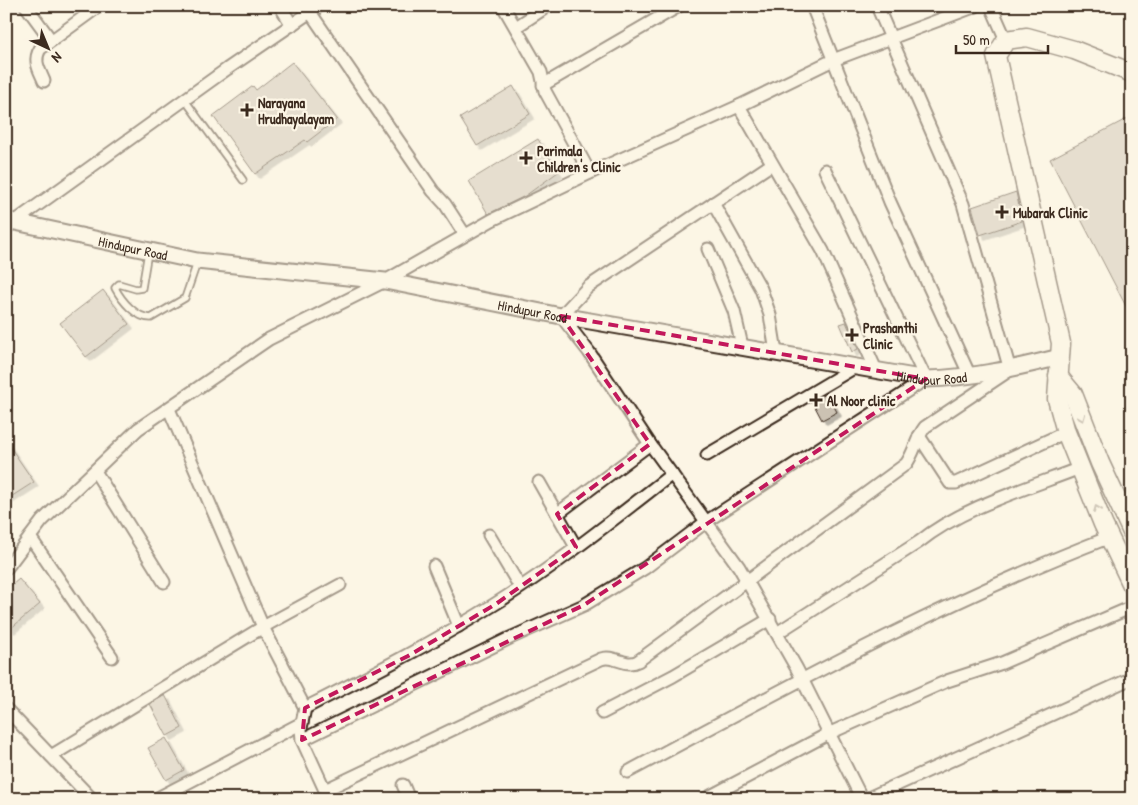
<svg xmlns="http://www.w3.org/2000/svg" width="1138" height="805" font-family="'Patrick Hand',sans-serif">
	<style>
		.building { fill: #ccc2b3; stroke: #3b2a1e; filter: url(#shadow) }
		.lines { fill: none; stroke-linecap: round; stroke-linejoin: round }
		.lane-casing { stroke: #3b2a1e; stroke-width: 9 }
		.street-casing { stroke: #3b2a1e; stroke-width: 15 }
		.secondary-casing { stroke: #3b2a1e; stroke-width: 19 }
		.primary-casing { stroke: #3b2a1e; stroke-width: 21 }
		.lane { stroke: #fcf5e5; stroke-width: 5.5 }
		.street { stroke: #fcf5e5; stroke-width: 11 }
		.secondary { stroke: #fcf5e5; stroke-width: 15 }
		.primary { stroke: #fcf5e5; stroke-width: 18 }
		.oneway { stroke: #9c9082 }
		.marked { fill: none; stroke: #c2185b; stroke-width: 4; stroke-dasharray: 10 6; stroke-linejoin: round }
		.poi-dot { fill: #3b2a1e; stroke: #fcf5e5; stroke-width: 2 }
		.labels { text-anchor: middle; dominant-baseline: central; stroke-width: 4.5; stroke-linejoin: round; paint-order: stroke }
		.poi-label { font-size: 14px; font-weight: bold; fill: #3b2a1e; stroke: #fcf5e5; text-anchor: start }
		.street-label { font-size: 14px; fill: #3b2a1e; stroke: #fcf5e5 }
	</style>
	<defs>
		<filter id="shadow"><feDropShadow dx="4.5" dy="4.5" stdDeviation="0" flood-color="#0004"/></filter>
	</defs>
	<rect width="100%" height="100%" fill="#fcf5e5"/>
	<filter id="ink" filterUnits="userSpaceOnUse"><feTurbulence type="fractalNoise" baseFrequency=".02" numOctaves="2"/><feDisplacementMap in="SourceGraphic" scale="10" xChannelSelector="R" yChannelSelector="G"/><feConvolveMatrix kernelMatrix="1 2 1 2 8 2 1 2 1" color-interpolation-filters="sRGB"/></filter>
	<g filter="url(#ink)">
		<g class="building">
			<polygon points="292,62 337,119 307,142 305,140 255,174 213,116 253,86 256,90"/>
			<polygon points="513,86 530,114 477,146 460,118"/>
			<polygon points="1132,116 1132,318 1050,159"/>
			<polygon points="538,139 558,172 525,196 488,214 469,181"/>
			<polygon points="1016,192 1022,221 980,235 972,207"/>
			<polygon points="103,290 129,324 86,357 60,323"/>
			<polygon points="846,322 858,349 852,352 840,324"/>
			<polygon points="827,393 837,412 822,420 812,401"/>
			<polygon points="6,441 34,482 6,500"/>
			<polygon points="19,579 40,604 10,629 6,624 6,590"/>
			<polygon points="165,695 182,728 167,736 150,704"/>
			<polygon points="166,738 184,770 166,780 148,748"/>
		</g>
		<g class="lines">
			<defs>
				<g id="lane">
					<polyline points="185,100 243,180"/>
					<path d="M148 252 142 288 136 289 119 284 115 288C122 301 136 318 151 318L185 298 197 263"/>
				</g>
				<g id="street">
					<polyline points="26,6 51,40"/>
					<polyline points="280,6 292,25"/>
					<polyline points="503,6 541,72 545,91 590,173"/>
					<polyline points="812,6 890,202 970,376"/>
					<polyline points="991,6 1006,40"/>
					<polyline points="310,12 433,191 445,204 465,235"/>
					<polyline points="516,27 548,6"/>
					<path d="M44 81C39 69 33 61 40 49L99 6"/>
					<polyline points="543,85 679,6"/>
					<polyline points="739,106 823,251 876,370"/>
					<polyline points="772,164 588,287 561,316 589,352 650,444 739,567 797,669 862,799"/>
					<polyline points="713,203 761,289 770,315 776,352"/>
					<polyline points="6,228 227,69 319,6"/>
					<polyline points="708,249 734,311 742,346"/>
					<polyline points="169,409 263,627 305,708 301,728 302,740 329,799"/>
					<polyline points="919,436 950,483 956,483 1066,432"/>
					<polyline points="707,455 857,366"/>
					<polyline points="95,471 164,582"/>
					<polyline points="539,482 576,547"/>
					<polyline points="557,514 650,444"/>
					<polyline points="489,535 520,587"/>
					<polyline points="30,537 112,657"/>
					<polyline points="434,566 459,626"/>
					<polyline points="6,569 42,521 138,429 269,339 385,281 492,220 590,173 739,106 833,60 976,6"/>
					<path d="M777 633 919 542C962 507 1029 488 1080 468"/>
					<path d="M305 708C370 675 433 643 495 604 557 565 614 519 672 474"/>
					<polyline points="6,709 92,799"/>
					<polyline points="602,713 673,676 770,619"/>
					<polyline points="302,740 510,638 584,605 645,568 707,521 926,379 825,170"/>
					<polyline points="51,756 263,627 340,585"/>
					<path d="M628 772C785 688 943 601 1110 537"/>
					<polyline points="403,785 409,799"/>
					<path d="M325 790 601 659C614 654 625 668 638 661L906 464C915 452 916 438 925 427L1010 370 963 204 877 6"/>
					<polyline points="156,799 302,723"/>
					<polyline points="705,799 830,733 947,681 1002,663 1132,607"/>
					<polyline points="866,799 1132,678"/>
				</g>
				<g id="secondary">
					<path id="s1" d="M6 220 197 261 385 281 561 316 926 379C972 378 1016 368 1060 357"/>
				</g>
				<g id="primary">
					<polyline points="1132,73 1074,50 1027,37 1006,40 996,56 1061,343 1057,399 1066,432 1103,524 1132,585"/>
					<polyline points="1058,376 1073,394 1100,463 1132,532"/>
				</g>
			</defs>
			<use href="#lane" class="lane-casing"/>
			<use href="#street" class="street-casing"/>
			<use href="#secondary" class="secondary-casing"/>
			<use href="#primary" class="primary-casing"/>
			<use href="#lane" class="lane"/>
			<use href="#street" class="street"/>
			<use href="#secondary" class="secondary"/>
			<use href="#primary" class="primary"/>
		</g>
		<defs><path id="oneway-chevron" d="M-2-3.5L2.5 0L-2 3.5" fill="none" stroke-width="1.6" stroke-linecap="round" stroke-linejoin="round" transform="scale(1.25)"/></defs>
		<g class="oneway">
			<use href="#oneway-chevron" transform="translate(1082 418) rotate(68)"/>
			<use href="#oneway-chevron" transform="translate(1097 509) rotate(-112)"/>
		</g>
	</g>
	<path d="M0 0H1138V805H0ZM561 316 926 379 584 605 302 740 305 708 408 656 496 604 576 547 557 514 650 444Z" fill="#fcf5e5" fill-opacity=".55" fill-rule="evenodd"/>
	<path class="marked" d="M561 316 926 379 584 605 302 740 305 708 408 656 496 604 576 547 557 514 650 444Z"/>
	<g class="poi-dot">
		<path d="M244.5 102.5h5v5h5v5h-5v5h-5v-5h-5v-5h5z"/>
		<path d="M523.5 150.5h5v5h5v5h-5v5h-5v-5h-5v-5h5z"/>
		<path d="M999.5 204.5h5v5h5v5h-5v5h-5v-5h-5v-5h5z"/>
		<path d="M849.5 327.5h5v5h5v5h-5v5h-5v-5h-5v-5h5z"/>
		<path d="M813.5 392.5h5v5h5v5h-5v5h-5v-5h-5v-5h5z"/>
	</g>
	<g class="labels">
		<g class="poi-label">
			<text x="258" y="102">Narayana<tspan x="258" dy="16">Hrudhayalayam</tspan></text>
			<text x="537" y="150">Parimala<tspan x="537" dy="16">Children's Clinic</tspan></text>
			<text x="1013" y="212">Mubarak Clinic</text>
			<text x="863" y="327">Prashanthi<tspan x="863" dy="16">Clinic</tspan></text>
			<text x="827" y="400">Al Noor clinic</text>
		</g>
		<g class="street-label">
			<text stroke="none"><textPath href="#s1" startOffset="130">Hindupur Road</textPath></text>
			<text stroke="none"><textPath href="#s1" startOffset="535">Hindupur Road</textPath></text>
			<text stroke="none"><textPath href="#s1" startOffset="940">Hindupur Road</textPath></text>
		</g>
	</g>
	<rect width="1138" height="805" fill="none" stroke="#fcf5e5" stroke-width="25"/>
	<rect x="12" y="12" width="1113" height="780" fill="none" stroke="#3b2a1e" stroke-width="2" filter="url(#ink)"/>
	<g transform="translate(48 48) rotate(136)" stroke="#fcf5e5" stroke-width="4" paint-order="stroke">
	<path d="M0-4L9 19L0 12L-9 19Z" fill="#3b2a1e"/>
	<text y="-8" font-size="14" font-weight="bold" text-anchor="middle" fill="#3b2a1e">N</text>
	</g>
	<path d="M956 45v8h92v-8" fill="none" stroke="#3b2a1e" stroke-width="2.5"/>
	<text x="963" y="45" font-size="15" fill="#3b2a1e" stroke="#fcf5e5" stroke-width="4" paint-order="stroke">50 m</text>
</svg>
